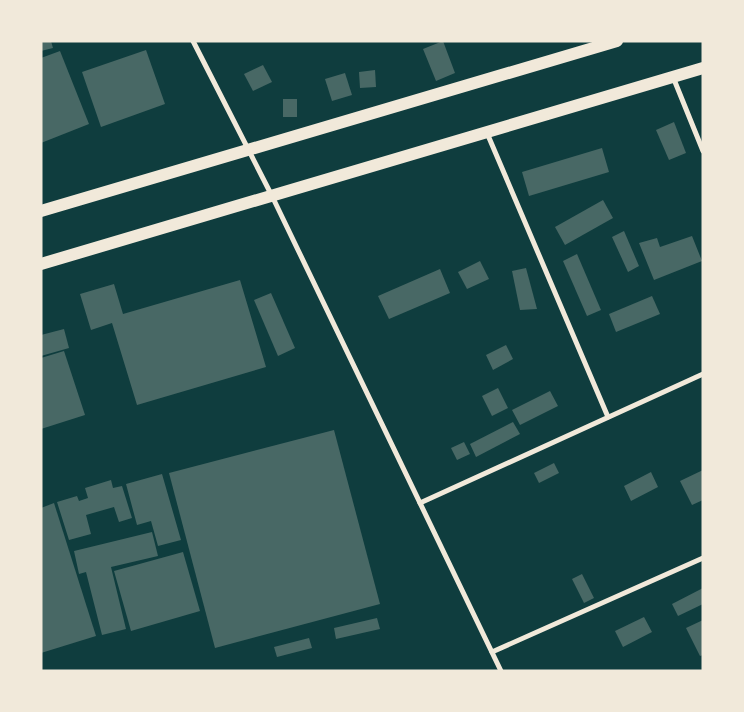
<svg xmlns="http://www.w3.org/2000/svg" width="744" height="712" font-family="Barlow,sans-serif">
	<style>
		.building { fill: #486865 }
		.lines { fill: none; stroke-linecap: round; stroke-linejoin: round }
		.minor { stroke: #f1e9da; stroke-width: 5 }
		.primary { stroke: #f1e9da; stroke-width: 12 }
	</style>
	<rect width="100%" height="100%" fill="#0f3d3e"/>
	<g class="building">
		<polygon points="41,41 51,41 53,48 41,51"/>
		<polygon points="443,41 455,73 436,81 423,49"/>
		<polygon points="146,50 165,104 101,127 82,72"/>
		<polygon points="60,51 89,124 41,143 41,58"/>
		<polygon points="263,65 272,82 253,91 244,74"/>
		<polygon points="375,70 376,87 360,88 359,72"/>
		<polygon points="345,73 352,95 332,101 325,79"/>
		<rect x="283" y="99" width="14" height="18"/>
		<polygon points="674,122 686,153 669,160 656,130"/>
		<polygon points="602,148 609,172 529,196 522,172"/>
		<polygon points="603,200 613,218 565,245 555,227"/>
		<polygon points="624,231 639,266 628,272 612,237"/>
		<polygon points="692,236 702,261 654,280 639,243 657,238 660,247"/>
		<polygon points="577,254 601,310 587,316 563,261"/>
		<polygon points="480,261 489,279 467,289 458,272"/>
		<polygon points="526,268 537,309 520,310 512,271"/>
		<polygon points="440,269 450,293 389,319 378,296"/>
		<polygon points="240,280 266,367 137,405 112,323 91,330 80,294 114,284 123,314"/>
		<polygon points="271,293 295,348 278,356 254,300"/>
		<polygon points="652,296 660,314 616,332 609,314"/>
		<polygon points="64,329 69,348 41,356 41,335"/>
		<polygon points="506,345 513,359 493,370 486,355"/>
		<polygon points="64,351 85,415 41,429 41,358"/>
		<polygon points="498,388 508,408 492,416 482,396"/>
		<polygon points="550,391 558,406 520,425 512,410"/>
		<polygon points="513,422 520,434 476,457 470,444"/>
		<polygon points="334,430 380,604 215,648 169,473"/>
		<polygon points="464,442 470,454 457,460 451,448"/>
		<polygon points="554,463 559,473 539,483 534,473"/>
		<polygon points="703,470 703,500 692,505 680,481"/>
		<polygon points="651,472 658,487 631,501 624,486"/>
		<polygon points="162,474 181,540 158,546 151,521 137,525 126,484"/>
		<polygon points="111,480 113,488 122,486 132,518 119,522 114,507 86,515 91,534 69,540 57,502 77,496 79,501 88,498 85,488"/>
		<polygon points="54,503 96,636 41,653 41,508"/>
		<polygon points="152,532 158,556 111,567 126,629 102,635 86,572 79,574 74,551"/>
		<polygon points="183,552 200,611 131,631 114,571"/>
		<polygon points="582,574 594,598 584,603 572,579"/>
		<polygon points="703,588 703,604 678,616 672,604"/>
		<polygon points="644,617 652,632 623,647 615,631"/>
		<polygon points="377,618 380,629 336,639 334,628"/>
		<polygon points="703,620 703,655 700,656 686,628"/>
		<polygon points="309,638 312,648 277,657 274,647"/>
	</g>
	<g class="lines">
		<g class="minor">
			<polyline points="193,41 272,196 501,671"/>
			<polyline points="673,77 703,151"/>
			<polyline points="487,133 608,417"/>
			<polyline points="420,503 703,374"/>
			<polyline points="492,652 703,558"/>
		</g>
		<g class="primary">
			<polyline points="41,211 617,41"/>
			<polyline points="41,264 703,68"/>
		</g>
	</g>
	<rect width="744" height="712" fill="none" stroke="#f1e9da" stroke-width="85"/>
</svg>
